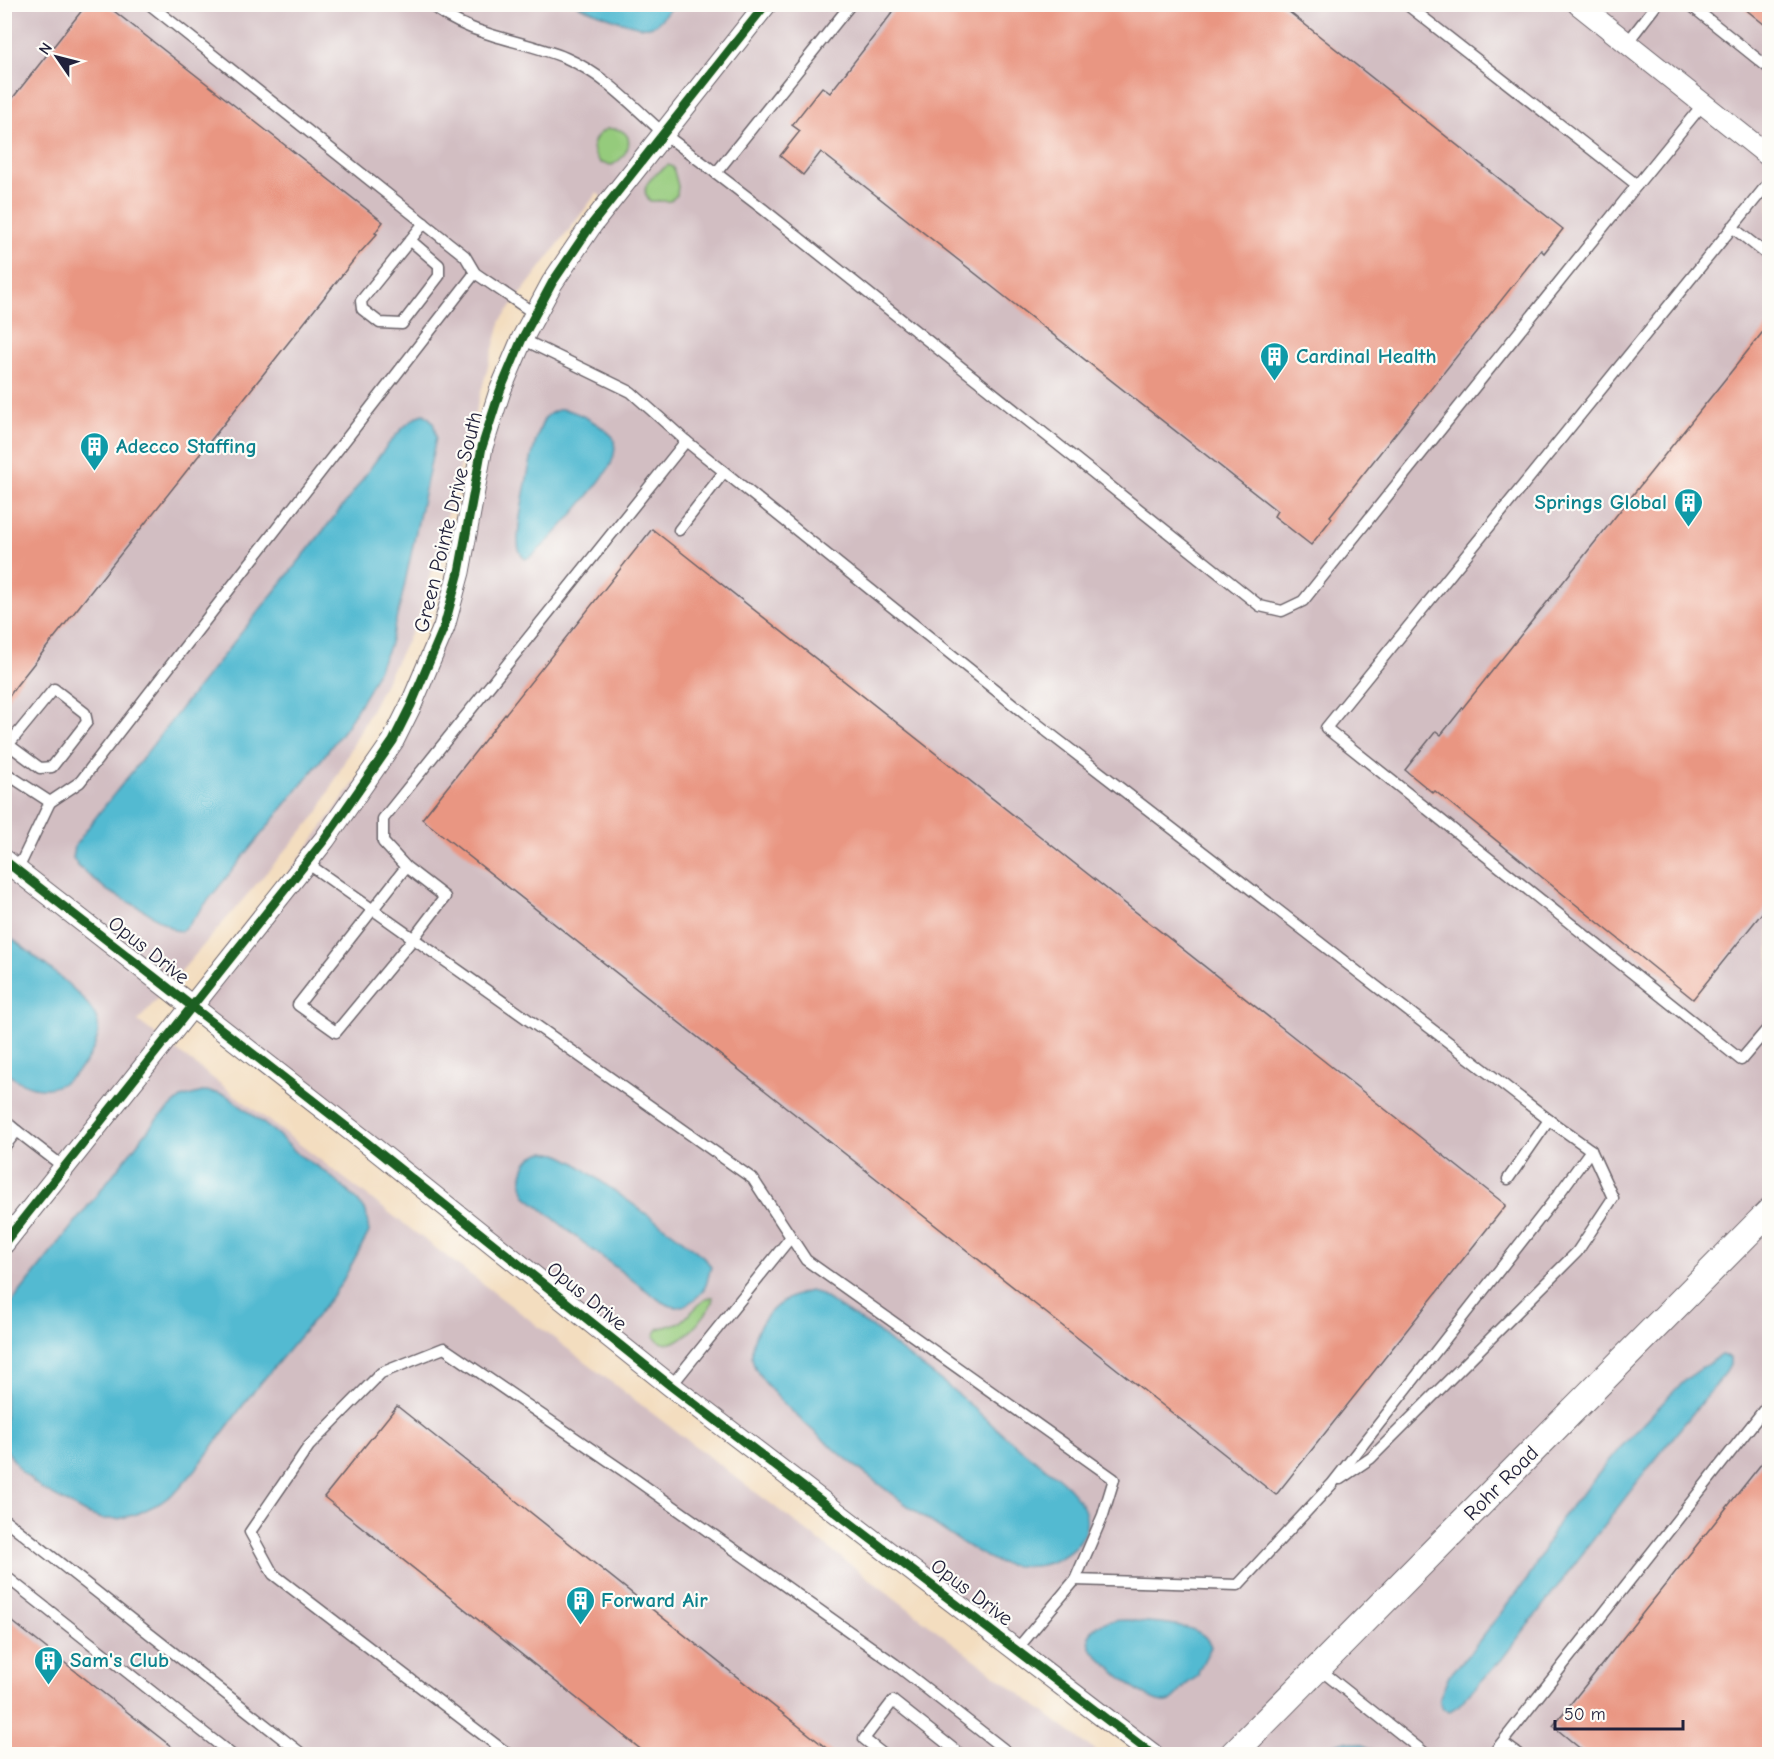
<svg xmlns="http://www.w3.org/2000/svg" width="1774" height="1759" font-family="'Comic Neue',sans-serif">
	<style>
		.industrial { fill: #d2bec2 }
		.green { fill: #95cb7c; stroke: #5c765c; stroke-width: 1.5 }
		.water { fill: #53bad1; stroke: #3a6e86; stroke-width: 1.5 }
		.building { fill: #e99682 }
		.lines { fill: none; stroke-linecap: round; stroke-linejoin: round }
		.service-casing { stroke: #6b6369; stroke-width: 13 }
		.minor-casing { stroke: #6b6369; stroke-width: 23 }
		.tertiary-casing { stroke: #6b6369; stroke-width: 28 }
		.service { stroke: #fff; stroke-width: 10 }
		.minor { stroke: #fff; stroke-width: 21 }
		.tertiary { stroke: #fff; stroke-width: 26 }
		.cycleway-casing { stroke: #fdfcf7; stroke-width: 13 }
		.cycleway { stroke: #1b5e20; stroke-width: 9 }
		.labels { text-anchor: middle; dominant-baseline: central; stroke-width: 4.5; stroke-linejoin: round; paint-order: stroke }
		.culture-label { font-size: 21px; font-weight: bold; fill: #0d838f; stroke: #fdfcf7; text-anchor: start }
		.street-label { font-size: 21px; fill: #22223b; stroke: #fdfcf7 }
	</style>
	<rect width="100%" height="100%" fill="#fdfcf7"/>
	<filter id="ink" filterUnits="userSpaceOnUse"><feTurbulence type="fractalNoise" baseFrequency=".0167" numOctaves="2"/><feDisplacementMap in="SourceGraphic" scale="12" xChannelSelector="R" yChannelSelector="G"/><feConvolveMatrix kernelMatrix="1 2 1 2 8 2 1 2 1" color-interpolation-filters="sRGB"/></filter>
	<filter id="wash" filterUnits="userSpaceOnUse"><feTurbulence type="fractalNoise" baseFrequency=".008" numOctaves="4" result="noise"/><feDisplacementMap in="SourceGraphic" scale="24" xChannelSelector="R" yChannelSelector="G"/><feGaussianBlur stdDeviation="1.35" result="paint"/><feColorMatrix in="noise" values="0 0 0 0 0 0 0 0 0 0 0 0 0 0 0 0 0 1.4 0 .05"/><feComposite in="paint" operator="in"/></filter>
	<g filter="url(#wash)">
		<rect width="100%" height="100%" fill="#f3ddbf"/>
		<polygon class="industrial" points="5,5 1769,5 1769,1754 1152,1754 192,1006 411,705 500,391 608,202 597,193 501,320 418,619 318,813 138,1021 1099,1754 5,1754"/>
		<g class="green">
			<path d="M607 129C637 126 633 154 612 165L601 163C588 150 592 136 607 129Z"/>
			<path d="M668 165 673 167 678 186 677 195 670 201H650C636 186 656 174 668 165Z"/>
			<path d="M710 1297H713C712 1314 669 1362 654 1336L658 1329 681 1322 704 1300Z"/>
		</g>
		<g class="water">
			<path d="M576 5H673C667 12 659 25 649 27 636 30 591 10 576 5Z"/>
			<path d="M561 409C577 410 602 426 613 437 616 447 615 454 611 464 603 480 540 556 525 559 520 554 518 548 518 542 518 518 533 437 545 418 550 412 555 411 561 409Z"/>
			<path d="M424 414C434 420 435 427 436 438L401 601 389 647 368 691 346 727 318 764 189 924 181 931 174 930 144 910 108 891 78 866 73 858 75 846C96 814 122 786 145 755 211 668 282 584 349 498 365 477 400 420 424 414Z"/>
			<path d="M5 933C29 953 84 991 96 1017 108 1042 73 1087 47 1088 31 1089 16 1081 5 1071Z"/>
			<polygon points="206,1091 226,1095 276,1133 299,1155 326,1172 355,1198 366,1211 369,1232 341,1284 316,1317 249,1397 197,1468 178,1490 160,1503 137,1514 118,1519 102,1519 85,1513 42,1489 21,1471 5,1448 5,1311 156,1120 181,1098"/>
			<path d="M545 1152 558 1154 574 1162 677 1236 705 1258 711 1267C709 1272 708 1280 706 1285 702 1295 687 1307 676 1307 672 1307 666 1304 662 1302L590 1248 526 1196C517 1178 523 1155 545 1152Z"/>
			<path d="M809 1291 818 1293C835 1304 851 1315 868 1325 880 1332 889 1342 900 1350 918 1364 937 1377 954 1391 977 1410 999 1432 1022 1450 1043 1467 1068 1481 1082 1505 1099 1537 1063 1563 1035 1566 1022 1567 1007 1566 995 1561 951 1543 764 1405 753 1362 747 1340 765 1312 784 1301 792 1296 800 1294 809 1291Z"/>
			<polygon points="1721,1355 1730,1357 1730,1365 1726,1372 1638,1481 1502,1659 1458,1706 1450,1711 1443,1709 1440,1703 1440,1697 1449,1676 1468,1655 1529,1577 1559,1521 1620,1448 1672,1393 1689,1377"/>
			<path d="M1128 1620C1149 1624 1204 1620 1211 1647L1199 1670 1198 1676C1195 1679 1191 1680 1187 1684 1182 1689 1177 1697 1170 1701 1152 1710 1103 1662 1090 1648L1089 1636C1097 1620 1112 1620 1128 1620Z"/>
			<polygon points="1345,1741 1363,1745 1381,1754 1327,1754 1332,1745"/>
		</g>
		<g id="blocks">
			<g class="building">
				<polygon points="87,4 105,4 383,222 375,233 377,234 357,256 16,686 4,704 4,109"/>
				<polygon points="899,4 1279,4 1563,229 1544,253 1541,250 1330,516 1332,518 1311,545 1274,516 1277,511 821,152 803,175 780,156 800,131 792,125 822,87 830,93"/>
				<polygon points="1739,4 1770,4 1770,29"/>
				<polygon points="1770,323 1770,903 1693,999 1435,791 1433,793 1405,770 1436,731 1441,735"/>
				<polygon points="652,529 1506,1205 1276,1495 422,819"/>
				<polygon points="397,1406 835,1755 648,1755 324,1497"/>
				<polygon points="1770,1453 1770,1755 1588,1755 1553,1726"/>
				<polygon points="4,1615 182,1755 4,1755"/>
			</g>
		</g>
	</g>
	<g filter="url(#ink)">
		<use href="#blocks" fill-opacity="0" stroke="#6b6369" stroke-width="1.5"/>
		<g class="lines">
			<defs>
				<g id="service">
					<polyline points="149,4 465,256 475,273 535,314"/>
					<path d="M430 4C469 37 521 39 566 58 603 74 632 105 661 131 679 146 698 159 716 173L851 4"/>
					<polyline points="1406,4 1637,185 1703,104"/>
					<polyline points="1689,4 1770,69"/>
					<polyline points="1627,43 1657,4"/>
					<polyline points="716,173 763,209 1260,606 1282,611 1303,601 1637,185"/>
					<polyline points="1770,181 1326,728 1741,1060 1770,1026"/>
					<polyline points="1732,227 1770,257"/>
					<polyline points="410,240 439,265 439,276 402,324 380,323 362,309 361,301 424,223"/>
					<polyline points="686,441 1040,726 1549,1120"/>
					<polyline points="679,530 724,472"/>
					<polyline points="4,750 54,689 85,713 87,722 52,767 40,768 9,745"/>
					<polyline points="4,772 50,802 80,782 475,273"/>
					<polyline points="307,863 753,1179 806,1260 1114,1479 1103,1515 1075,1580 1017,1649"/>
					<polyline points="406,867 445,897 413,939 336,1032 298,1005 406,867 383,842 383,819 686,441 631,392 522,339"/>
					<polyline points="17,871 50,802"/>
					<polyline points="4,1120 17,1131 4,1147"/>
					<polyline points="17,1131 65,1168"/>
					<polyline points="671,1386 791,1237"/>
					<polyline points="1340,1479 1371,1458 1577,1252 1613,1198 1591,1150"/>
					<polyline points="4,1519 302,1754"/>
					<polyline points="4,1575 231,1754"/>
					<polyline points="1075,1580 1238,1585 1332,1484 1558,1195 1591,1150 1549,1120 1508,1179"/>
					<polyline points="1318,1668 1426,1754"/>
					<polyline points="1503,1743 1518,1754"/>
					<polyline points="508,1754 273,1574 250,1532 309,1446 381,1373 444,1348 625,1472 895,1664 1010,1754"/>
					<polyline points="883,1754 864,1739 893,1701 960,1754"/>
					<polyline points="1493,1754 1770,1402"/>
				</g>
				<g id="minor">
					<polyline points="1578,4 1770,157"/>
					<polyline points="4,860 366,1142 671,1386 1152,1754"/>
					<polyline points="4,1243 325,839 393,741 411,705 444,627 459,572 482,447 500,391 522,339 552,283 592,224 766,4"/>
				</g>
				<polyline id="tertiary" points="1233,1754 1770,1211"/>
			</defs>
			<use href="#service" class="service-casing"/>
			<use href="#minor" class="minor-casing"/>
			<use href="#tertiary" class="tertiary-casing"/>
			<use href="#service" class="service"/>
			<use href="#minor" class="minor"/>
			<use href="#tertiary" class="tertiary"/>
			<defs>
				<g id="cycleway">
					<polyline points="4,860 366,1142 671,1386 1152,1754"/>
					<polyline points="4,1243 325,839 393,741 411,705 444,627 459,572 482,447 500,391 522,339 552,283 592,224 766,4"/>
				</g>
			</defs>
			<use href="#cycleway" class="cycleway-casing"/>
			<use href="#cycleway" class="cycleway"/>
		</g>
	</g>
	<defs>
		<symbol id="building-pin" viewBox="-11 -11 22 30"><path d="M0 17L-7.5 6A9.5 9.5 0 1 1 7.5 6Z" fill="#0f9aa8" stroke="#fdfcf7"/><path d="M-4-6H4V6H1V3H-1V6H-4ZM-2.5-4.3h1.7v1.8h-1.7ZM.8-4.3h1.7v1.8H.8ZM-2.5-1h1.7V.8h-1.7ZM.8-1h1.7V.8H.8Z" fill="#fff"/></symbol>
	</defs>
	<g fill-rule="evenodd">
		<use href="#building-pin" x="1258" y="340" width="33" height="45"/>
		<use href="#building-pin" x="78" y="430" width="33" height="45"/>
		<use href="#building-pin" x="1672" y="486" width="33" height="45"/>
		<use href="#building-pin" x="564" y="1584" width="33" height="45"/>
		<use href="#building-pin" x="32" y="1644" width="33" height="45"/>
	</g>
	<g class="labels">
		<g class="culture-label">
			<text x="1296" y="356">Cardinal Health</text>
			<text x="116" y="446">Adecco Staffing</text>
			<text x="1667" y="502" text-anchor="end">Springs Global</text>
			<text x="601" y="1600">Forward Air</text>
			<text x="70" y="1660">Sam's Club</text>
		</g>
		<g class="street-label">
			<text transform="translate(448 522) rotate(-76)">Green Pointe Drive South</text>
			<text transform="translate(149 950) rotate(38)">Opus Drive</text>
			<text transform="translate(587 1296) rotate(39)">Opus Drive</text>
			<text transform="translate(1501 1483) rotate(-45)">Rohr Road</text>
			<text transform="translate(972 1592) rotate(37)">Opus Drive</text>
		</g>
	</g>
	<rect width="1774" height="1759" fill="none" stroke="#fdfcf7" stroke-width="24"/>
	<g transform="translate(57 57) rotate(305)" stroke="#fdfcf7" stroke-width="4.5" paint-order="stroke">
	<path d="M0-4.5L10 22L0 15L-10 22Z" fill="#22223b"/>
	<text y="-9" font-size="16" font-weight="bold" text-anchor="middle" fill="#22223b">N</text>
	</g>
	<path d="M1555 1720v9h128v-9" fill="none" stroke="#22223b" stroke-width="3"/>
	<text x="1564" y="1720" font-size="18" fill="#22223b" stroke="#fdfcf7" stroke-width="4.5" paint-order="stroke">50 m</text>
</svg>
